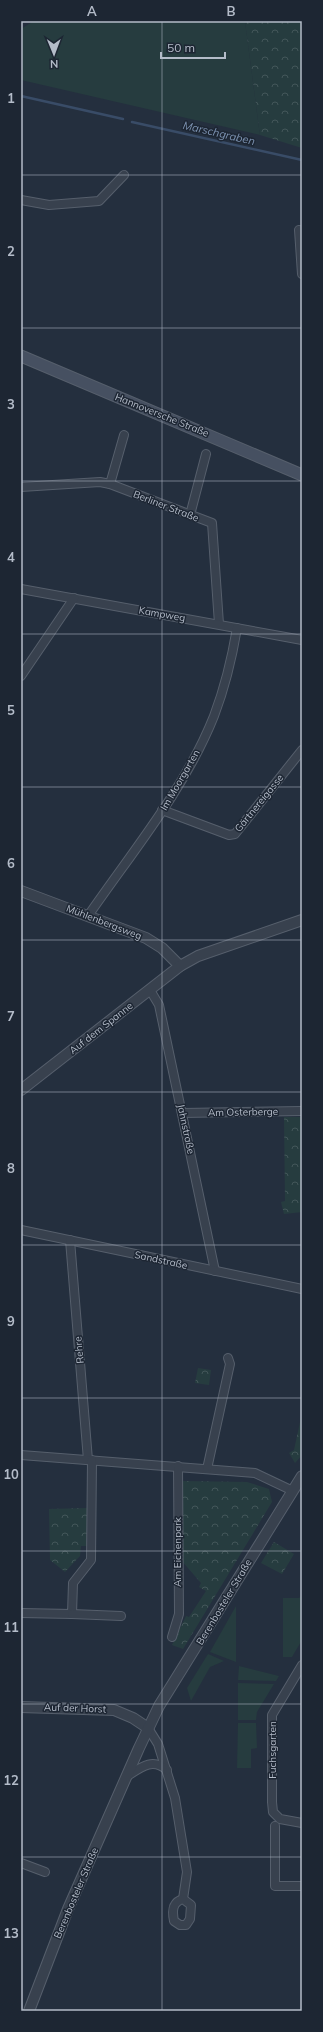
<svg xmlns="http://www.w3.org/2000/svg" width="323" height="2032" font-family="Mulish,sans-serif">
	<style>
		.grass { fill: #263c3f }
		.forest { fill: url(#forest-crowns) }
		.lines { fill: none; stroke-linecap: round; stroke-linejoin: round }
		.stream { stroke: #394c67; stroke-width: 2.5 }
		.minor-casing { stroke: #565f6c; stroke-width: 10 }
		.tertiary-casing { stroke: #565f6c; stroke-width: 12 }
		.secondary-casing { stroke: #565f6c; stroke-width: 13 }
		.minor { stroke: #38414e; stroke-width: 8 }
		.tertiary { stroke: #38414e; stroke-width: 10 }
		.secondary { stroke: #465061; stroke-width: 11 }
		.grid { fill: none; stroke: #b4bcc9; stroke-width: 1; stroke-opacity: 0.55 }
		.labels { text-anchor: middle; dominant-baseline: central; stroke-width: 3; stroke-linejoin: round; paint-order: stroke }
		.street-label { font-size: 10px; fill: #b4bcc9; stroke: #1d2633 }
		.water-label { font-size: 11px; font-style: italic; fill: #7c92b1; stroke: #1d2633 }
		.neatline { fill: none; stroke: #b4bcc9; stroke-width: 1.5 }
		.grid-label { font-size: 13px; text-anchor: middle; font-weight: bold; fill: #b4bcc9 }
	</style>
	<defs>
		<pattern id="forest-crowns" width="20" height="18" patternUnits="userSpaceOnUse"><rect width="20" height="18" fill="#263c3f"/><path d="M2 6a3 3 0 1 1 6 0M12 15a3 3 0 1 1 6 0" fill="none" stroke="#435659"/></pattern>
	</defs>
	<rect width="100%" height="100%" fill="#242f3e"/>
	<g class="grass">
		<polygon points="34,21 245,21 260,135 21,80 21,29"/>
		<polygon points="302,1595 302,1640 292,1657 283,1657 283,1598 299,1598"/>
		<polygon points="236,1606 236,1662 210,1652"/>
		<polygon points="208,1654 224,1661 210,1667 191,1701 187,1688"/>
		<polygon points="239,1666 279,1676 276,1681 238,1680"/>
		<polygon points="238,1683 274,1684 257,1712 256,1720 238,1720"/>
		<polygon points="238,1723 256,1723 257,1748 251,1749 251,1768 237,1768"/>
	</g>
	<g class="forest">
		<polygon points="245,21 302,21 302,148 260,135"/>
		<polygon points="284,1117 302,1117 302,1212 284,1214 281,1202 285,1201"/>
		<polygon points="198,1368 211,1370 209,1385 195,1383"/>
		<polygon points="302,1413 302,1455 295,1463 289,1453 294,1450"/>
		<polygon points="181,1481 247,1482 269,1489 272,1502 183,1649 172,1645 186,1616 189,1617 206,1591 199,1587 201,1583 181,1560"/>
		<polygon points="87,1508 87,1546 81,1546 80,1556 65,1572 50,1560 49,1509"/>
		<polygon points="274,1542 294,1554 282,1574 261,1563"/>
	</g>
	<g class="lines">
		<g class="stream">
			<polyline points="21,96 123,119"/>
			<polyline points="132,122 302,160"/>
		</g>
		<defs>
			<g id="minor">
				<polyline points="21,200 49,205 99,201 124,175"/>
				<polyline points="299,230 302,274"/>
				<polyline points="110,484 124,435"/>
				<polyline points="21,487 100,482 110,484 212,523 219,624"/>
				<polyline points="190,515 206,454"/>
				<polyline points="21,589 302,640"/>
				<polyline points="21,676 74,598"/>
				<polyline points="162,810 229,835 235,834 302,750"/>
				<path d="M88 916C132 852 185 789 214 716 225 687 232 658 237 628"/>
				<polyline points="150,990 159,1005 215,1271"/>
				<polyline points="183,1113 302,1111"/>
				<polyline points="21,1230 302,1289"/>
				<polyline points="70,1240 88,1460"/>
				<polyline points="21,1455 255,1473 293,1491"/>
				<polyline points="207,1469 230,1364 228,1358"/>
				<polyline points="21,1613 72,1614 73,1583 91,1560 92,1460"/>
				<polyline points="72,1614 121,1616"/>
				<polyline points="172,1637 179,1614 178,1466"/>
				<polyline points="302,1665 272,1715 272,1802 273,1812 280,1819 302,1823"/>
				<polyline points="148,1728 158,1744 175,1798 187,1872 183,1899"/>
				<path d="M126 1777C140 1768 152 1757 167 1770"/>
				<polyline points="275,1826 275,1886 302,1886"/>
				<polyline points="21,1863 45,1872"/>
				<path d="M183 1899 191 1905 190 1919 186 1925H180L174 1921C172 1911 172 1902 183 1899Z"/>
			</g>
			<g id="tertiary">
				<polyline points="21,891 146,938 162,948 180,966"/>
				<polyline points="21,1090 180,966 198,956 302,920"/>
				<polyline points="21,1707 114,1710 133,1718 148,1728"/>
				<polyline points="29,2011 68,1909 139,1748 159,1706 302,1476"/>
			</g>
			<polyline id="secondary" points="21,356 302,475"/>
		</defs>
		<use href="#minor" class="minor-casing"/>
		<use href="#tertiary" class="tertiary-casing"/>
		<use href="#secondary" class="secondary-casing"/>
		<use href="#minor" class="minor"/>
		<use href="#tertiary" class="tertiary"/>
		<use href="#secondary" class="secondary"/>
	</g>
	<path class="grid" d="M162 21V2011M21 175H302M21 328H302M21 481H302M21 634H302M21 787H302M21 940H302M21 1092H302M21 1245H302M21 1398H302M21 1551H302M21 1704H302M21 1857H302"/>
	<g class="labels">
		<g class="street-label">
			<text transform="translate(162 415) rotate(22)">Hannoversche Straße</text>
			<text transform="translate(166 506) rotate(21)">Berliner Straße</text>
			<text transform="translate(162 614) rotate(10)">Kampweg</text>
			<text transform="translate(180 780) rotate(-60)">Im Moorgarten</text>
			<text transform="translate(259 803) rotate(-51)">Gärtnereigasse</text>
			<text transform="translate(104 922) rotate(21)">Mühlenbergsweg</text>
			<text transform="translate(101 1028) rotate(-38)">Auf dem Spanne</text>
			<text transform="translate(243 1112) rotate(-1)">Am Osterberge</text>
			<text transform="translate(186 1129) rotate(78)">Jahnstraße</text>
			<text transform="translate(161 1260) rotate(12)">Sandstraße</text>
			<text transform="translate(79 1350) rotate(-95)">Rehre</text>
			<text transform="translate(177 1552) rotate(-90)">Am Eichenpark</text>
			<text transform="translate(224 1602) rotate(-59)">Berenbosteler Straße</text>
			<text transform="translate(75 1708) rotate(2)">Auf der Horst</text>
			<text transform="translate(272 1750) rotate(-90)">Fuchsgarten</text>
			<text transform="translate(76 1893) rotate(-67)">Berenbosteler Straße</text>
		</g>
		<g class="water-label">
			<text transform="translate(219 133) rotate(13)">Marschgraben</text>
		</g>
	</g>
	<rect width="323" height="2032" fill="none" stroke="#1d2633" stroke-width="44"/>
	<g transform="translate(54 54) rotate(179)" stroke="#1d2633" stroke-width="3" paint-order="stroke">
	<path d="M0-3L7 15L0 10L-7 15Z" fill="#b4bcc9"/>
	<text y="-6" font-size="11" font-weight="bold" text-anchor="middle" fill="#b4bcc9">N</text>
	</g>
	<path d="M161 52v6h64v-6" fill="none" stroke="#b4bcc9" stroke-width="2"/>
	<text x="167" y="52" font-size="12" fill="#b4bcc9" stroke="#1d2633" stroke-width="3" paint-order="stroke">50 m</text>
	<rect x="22" y="22" width="279" height="1988" class="neatline"/>
	<g class="grid-label">
		<text x="92" y="16">A</text>
		<text x="231" y="16">B</text>
		<text x="11" y="103">1</text>
		<text x="11" y="256">2</text>
		<text x="11" y="409">3</text>
		<text x="11" y="562">4</text>
		<text x="11" y="715">5</text>
		<text x="11" y="868">6</text>
		<text x="11" y="1021">7</text>
		<text x="11" y="1173">8</text>
		<text x="11" y="1326">9</text>
		<text x="11" y="1479">10</text>
		<text x="11" y="1632">11</text>
		<text x="11" y="1785">12</text>
		<text x="11" y="1938">13</text>
	</g>
</svg>
